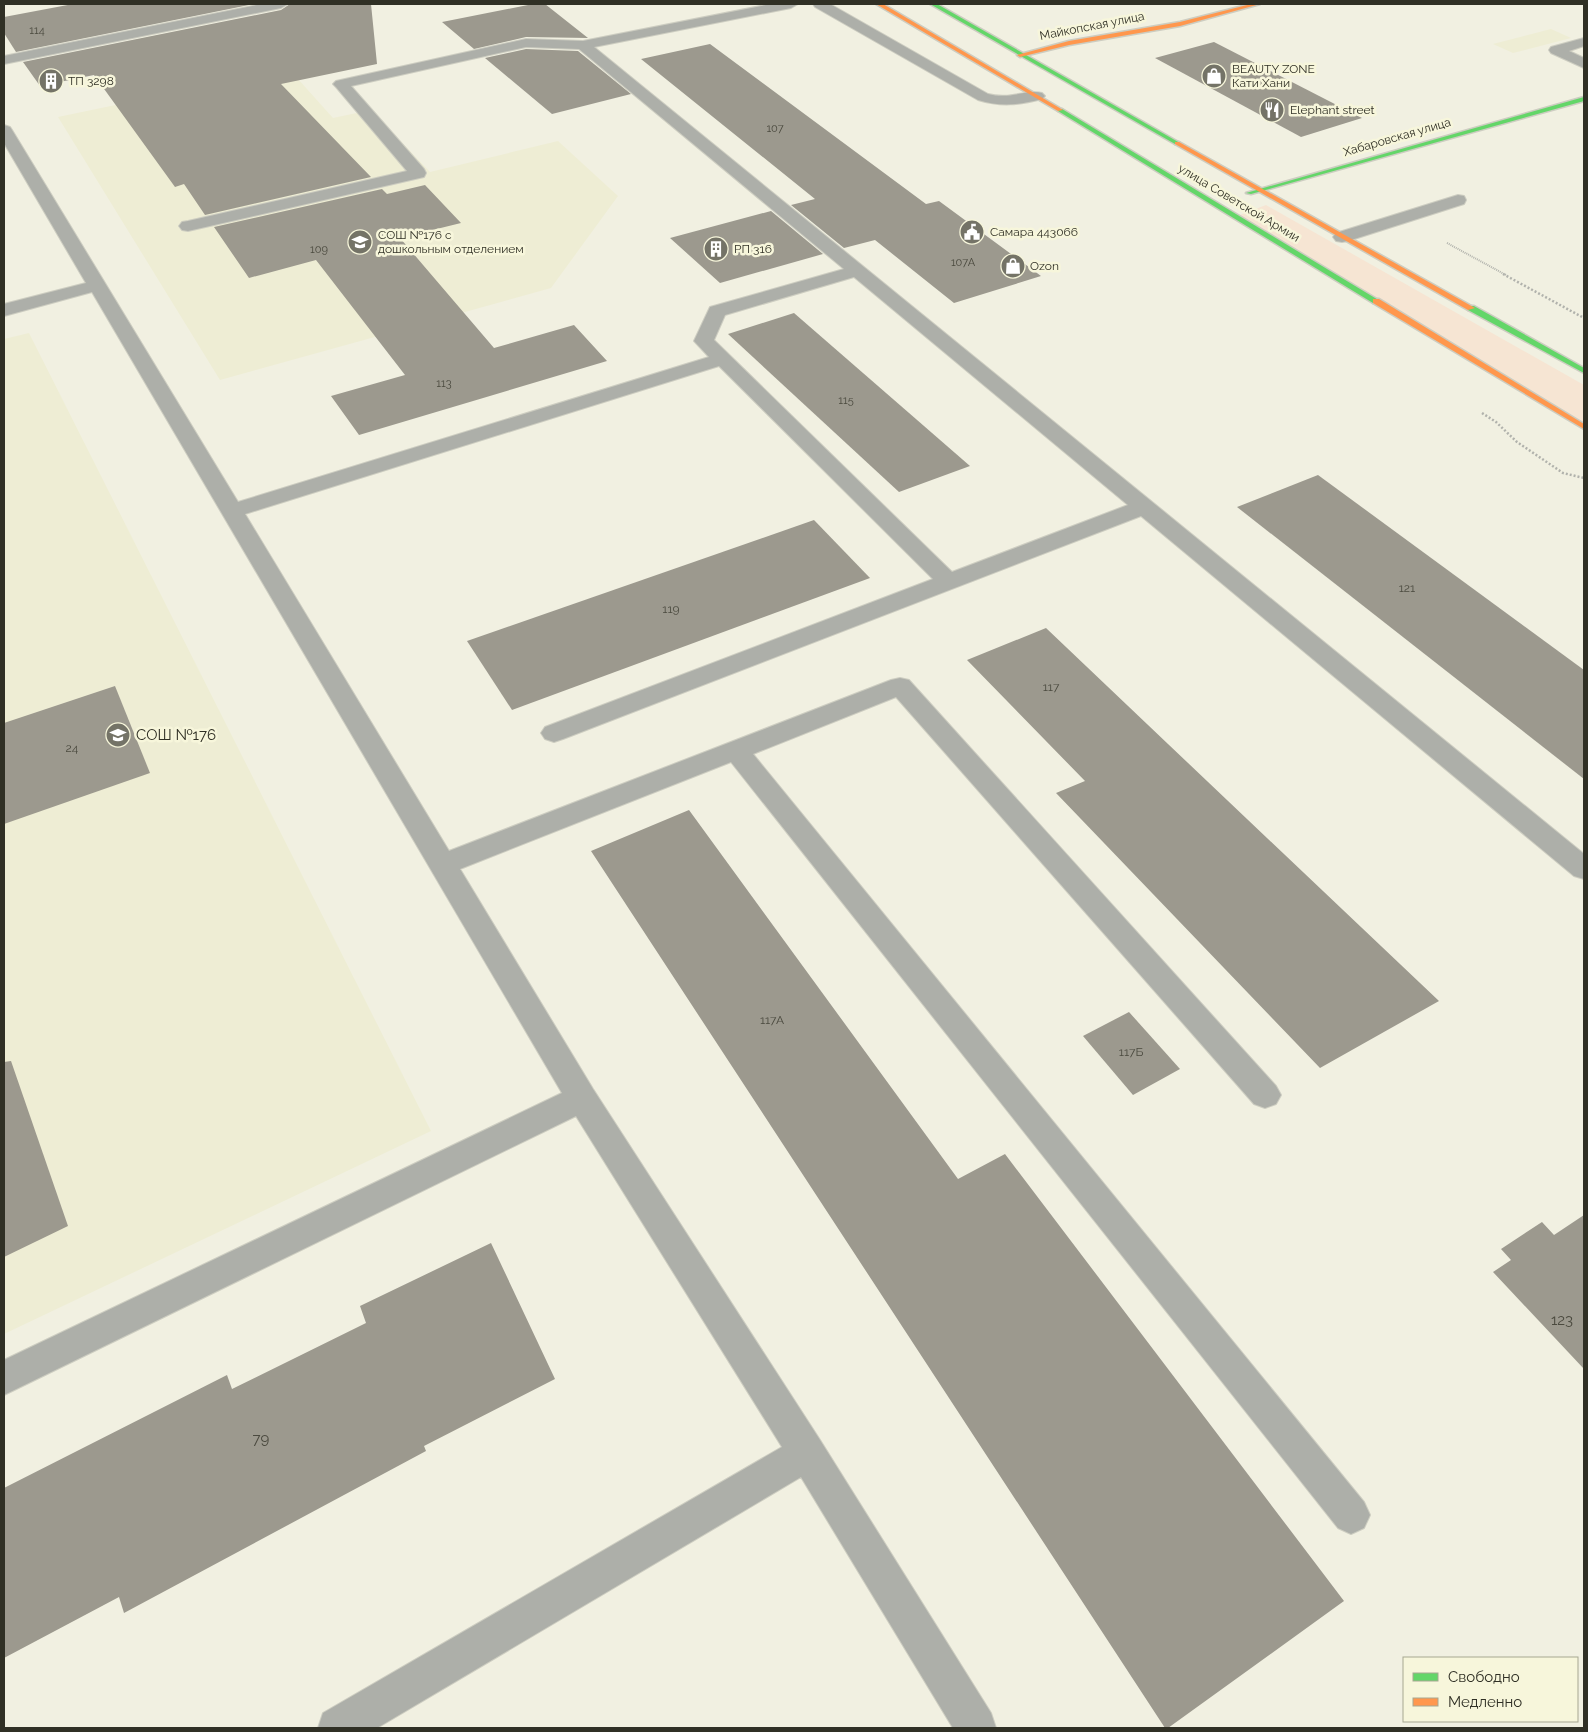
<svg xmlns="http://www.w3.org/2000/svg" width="1588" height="1732" font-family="Raleway,sans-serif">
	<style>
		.built { fill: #eeedd4 }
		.green { fill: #f6e5d3 }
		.building { fill: #9c998e }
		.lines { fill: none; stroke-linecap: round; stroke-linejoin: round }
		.lane-casing { stroke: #cdcdc1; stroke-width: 2 }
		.fast-casing { stroke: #cdcdc1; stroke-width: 3 }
		.slow-casing { stroke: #cdcdc1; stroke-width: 3 }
		.path-far1 { stroke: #b1b2ac; stroke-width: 2; stroke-dasharray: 1 1; stroke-linecap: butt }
		.path { stroke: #b1b2ac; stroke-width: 2.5; stroke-dasharray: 2 2; stroke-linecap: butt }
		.lane { fill: #adafa9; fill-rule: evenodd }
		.fast { fill: #63d668; fill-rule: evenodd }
		.slow { fill: #ff974d; fill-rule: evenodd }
		.labels { text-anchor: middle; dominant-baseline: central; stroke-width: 5; stroke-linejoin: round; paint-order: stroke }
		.far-number-label { font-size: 11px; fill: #4b4a3f }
		.far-street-label { font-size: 12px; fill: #303025; stroke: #f7f6db }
		.far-poi-label { font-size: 12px; fill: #303025; stroke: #f7f6db; text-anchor: start }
		.number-label { font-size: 12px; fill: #4b4a3f }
		.poi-label { font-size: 15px; fill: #303025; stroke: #f7f6db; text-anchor: start }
		.near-number-label { font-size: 15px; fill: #4b4a3f }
	</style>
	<rect width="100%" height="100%" fill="#f1f0e1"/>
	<g class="built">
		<polygon points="1551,29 1571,38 1513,53 1493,44"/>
		<polygon points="289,69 333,118 371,110 430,172 558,141 618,196 551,288 220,380 58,117"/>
		<polygon points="29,333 431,1131 4,1334 4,339"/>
	</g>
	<polygon class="green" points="1266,205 1584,385 1584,425 1237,216"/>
	<g class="building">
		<polygon points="73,4 254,4 16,52 4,33 4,17"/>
		<polygon points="290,4 371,4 377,64 281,84 371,177 205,215 184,184 175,187 94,75 40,86 23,62 281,10"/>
		<polygon points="533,4 545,4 588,38 526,37 474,49 442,22"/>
		<polygon points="1214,42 1362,118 1301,137 1155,58"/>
		<polygon points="710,44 926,204 939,201 1041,276 954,303 875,240 844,248 791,205 815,199 641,59"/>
		<polygon points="526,49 578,51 631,94 552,114 485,58"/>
		<polygon points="425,185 461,223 400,238 494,348 574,325 607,361 359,435 331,396 405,375 316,260 249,278 214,227 382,189 387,194"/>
		<polygon points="771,211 823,254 720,283 670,238"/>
		<polygon points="794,313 970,466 899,492 728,334"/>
		<polygon points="1318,475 1584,670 1584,779 1237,507"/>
		<polygon points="814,520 870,578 512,710 467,641"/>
		<polygon points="1046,628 1168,744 1439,1001 1320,1068 1056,793 1085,781 967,660"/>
		<polygon points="115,686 150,773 4,824 4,723"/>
		<polygon points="689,810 958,1179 1005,1154 1344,1601 1168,1728 1165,1728 591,851"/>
		<polygon points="1129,1012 1180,1069 1133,1095 1083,1036"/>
		<polygon points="11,1061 68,1226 4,1257 4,1062"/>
		<polygon points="1584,1215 1584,1369 1493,1272 1511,1260 1501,1249 1542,1222 1554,1235"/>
		<polygon points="491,1243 555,1379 424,1446 426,1451 124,1613 119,1597 4,1658 4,1488 227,1375 232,1389 366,1323 360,1306"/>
	</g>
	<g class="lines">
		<defs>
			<g id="lane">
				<polygon points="262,4 288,4 281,8 4,64 4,56"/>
				<path d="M771 4H798L791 8 594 47 1584 854V879L1574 876 1141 516 563 739 554 742 545 739 541 733 545 727 933 579 719 366 245 514 449 851 891 680 900 678 909 680 1276 1086 1281 1095 1276 1104 1265 1108 1254 1104 896 697 753 754 1364 1502 1370 1515 1364 1528 1351 1534 1338 1528 731 762 460 869 593 1089 820 1440 991 1713 996 1728H953L801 1477 377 1728H318L323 1713 782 1447 576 1116 4 1395V1360L562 1093 92 292 4 316V304L86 283 4 143V125L10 127 12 130 238 502 709 357 694 341 710 307 844 269 579 49 526 47 351 86 424 169 426 173 424 177 188 231 182 230 179 226 182 222 188 221 407 171 336 87 333 84 336 81 526 39 583 41ZM854 277 1128 505 952 572 714 340 725 315Z"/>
				<path d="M813 4H830L988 94C1010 100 1027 89 1042 93L1045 96 1042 99C1019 105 1001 107 978 100L815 7Z"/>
				<polygon points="1584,38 1584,46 1569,51 1584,58 1584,68 1551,53 1549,50 1551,47"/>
				<polygon points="1458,195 1464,196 1466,200 1464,204 1348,241 1342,242 1336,241 1333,237 1336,233"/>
			</g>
			<g id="fast">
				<polygon points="930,4 937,4 1180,143 1175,144"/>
				<polygon points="1584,97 1584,101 1251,194 1246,193"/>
				<polygon points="1058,109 1062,109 1380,301 1373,303 1058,111"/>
				<polygon points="1468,306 1474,306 1584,368 1584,373 1468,310"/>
			</g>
			<g id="slow">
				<polygon points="876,4 883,4 1063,110 1058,111"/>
				<polygon points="1251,4 1260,4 1180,26 1069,45 1020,57 1017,55 1069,41 1180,22"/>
				<polygon points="1175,142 1179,142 1475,308 1468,310 1175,144"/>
				<polygon points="1373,299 1379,299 1584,424 1584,429 1373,303"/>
			</g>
		</defs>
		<use href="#lane" class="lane-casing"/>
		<use href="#fast" class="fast-casing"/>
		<use href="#slow" class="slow-casing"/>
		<polyline class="path-far1" points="1447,243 1506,275"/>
		<g class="path">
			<polyline points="1503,274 1584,318"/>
			<polyline points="1482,413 1496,422 1517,442 1563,473 1584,478"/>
		</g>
		<use href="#lane" class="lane"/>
		<use href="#fast" class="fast"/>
		<use href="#slow" class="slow"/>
	</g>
	<defs>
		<symbol id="shop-disc" viewBox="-11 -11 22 22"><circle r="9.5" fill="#747367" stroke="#f7f6db"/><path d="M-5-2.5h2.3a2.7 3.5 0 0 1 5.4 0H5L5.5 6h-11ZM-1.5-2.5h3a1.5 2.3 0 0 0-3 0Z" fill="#fff"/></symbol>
		<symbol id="building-disc" viewBox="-11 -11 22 22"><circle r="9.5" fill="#747367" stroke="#f7f6db"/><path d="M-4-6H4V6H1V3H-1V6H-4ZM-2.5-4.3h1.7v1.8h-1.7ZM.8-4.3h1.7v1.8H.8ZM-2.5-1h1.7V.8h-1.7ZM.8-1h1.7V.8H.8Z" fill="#fff"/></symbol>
		<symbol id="restaurant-disc" viewBox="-11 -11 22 22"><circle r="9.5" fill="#747367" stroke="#f7f6db"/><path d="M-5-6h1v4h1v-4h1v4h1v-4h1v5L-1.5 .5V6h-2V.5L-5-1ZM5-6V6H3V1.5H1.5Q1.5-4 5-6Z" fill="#fff"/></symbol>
		<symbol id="civic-disc" viewBox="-11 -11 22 22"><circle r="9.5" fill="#747367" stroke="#f7f6db"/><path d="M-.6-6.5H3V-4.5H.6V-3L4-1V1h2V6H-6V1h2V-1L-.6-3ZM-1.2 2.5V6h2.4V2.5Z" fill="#fff"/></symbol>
		<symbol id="school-disc" viewBox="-11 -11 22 22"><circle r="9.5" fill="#747367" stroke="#f7f6db"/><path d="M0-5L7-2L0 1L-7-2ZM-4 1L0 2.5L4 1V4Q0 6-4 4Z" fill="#fff"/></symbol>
	</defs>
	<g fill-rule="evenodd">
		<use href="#shop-disc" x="1200" y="62" width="28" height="28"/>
		<use href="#building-disc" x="37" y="67" width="28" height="28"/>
		<use href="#restaurant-disc" x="1258" y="96" width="28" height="28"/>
		<use href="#civic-disc" x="958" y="218" width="28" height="28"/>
		<use href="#school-disc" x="346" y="228" width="28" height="28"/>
		<use href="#building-disc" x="702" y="235" width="28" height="28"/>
		<use href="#shop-disc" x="999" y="252" width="28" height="28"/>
		<use href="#school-disc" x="104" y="721" width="28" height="28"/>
	</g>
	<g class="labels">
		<g class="far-number-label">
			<text x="37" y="30">114</text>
			<text x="775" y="128">107</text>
			<text x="319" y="249">109</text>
			<text x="963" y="262">107А</text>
			<text x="444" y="383">113</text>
			<text x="846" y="400">115</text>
		</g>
		<g class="far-street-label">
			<text transform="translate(1092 26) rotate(-11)">Майкопская улица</text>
			<text transform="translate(1397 137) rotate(-16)">Хабаровская улица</text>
			<text transform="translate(1239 203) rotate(31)">улица Советской Армии</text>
		</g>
		<g class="far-poi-label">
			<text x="1232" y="69">BEAUTY ZONE<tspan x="1232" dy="14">Кати Хани</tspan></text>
			<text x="68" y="81">ТП 3298</text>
			<text x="1290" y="110">Elephant street</text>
			<text x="990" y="232">Самара 443066</text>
			<text x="378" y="235">СОШ №176 с<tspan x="378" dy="14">дошкольным отделением</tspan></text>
			<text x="734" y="249">РП 316</text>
			<text x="1030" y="266">Ozon</text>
		</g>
		<g class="number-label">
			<text x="1407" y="588">121</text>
			<text x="671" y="609">119</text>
			<text x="1051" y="687">117</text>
			<text x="72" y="748">24</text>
			<text x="772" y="1020">117А</text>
			<text x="1131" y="1052">117Б</text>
		</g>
		<g class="poi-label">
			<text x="136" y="735">СОШ №176</text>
		</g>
		<g class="near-number-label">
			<text x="1562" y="1320">123</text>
			<text x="261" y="1439">79</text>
		</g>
	</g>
	<rect width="1588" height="1732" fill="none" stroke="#303025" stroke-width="10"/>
	<rect x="1403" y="1657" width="175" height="65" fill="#f7f6db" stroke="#a7a792"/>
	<rect x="1413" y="1673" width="25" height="8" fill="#63d668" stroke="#a7a792"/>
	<text x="1448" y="1682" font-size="15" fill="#303025">Свободно</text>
	<rect x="1413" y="1698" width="25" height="8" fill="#ff974d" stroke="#a7a792"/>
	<text x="1448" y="1707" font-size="15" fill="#303025">Медленно</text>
</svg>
